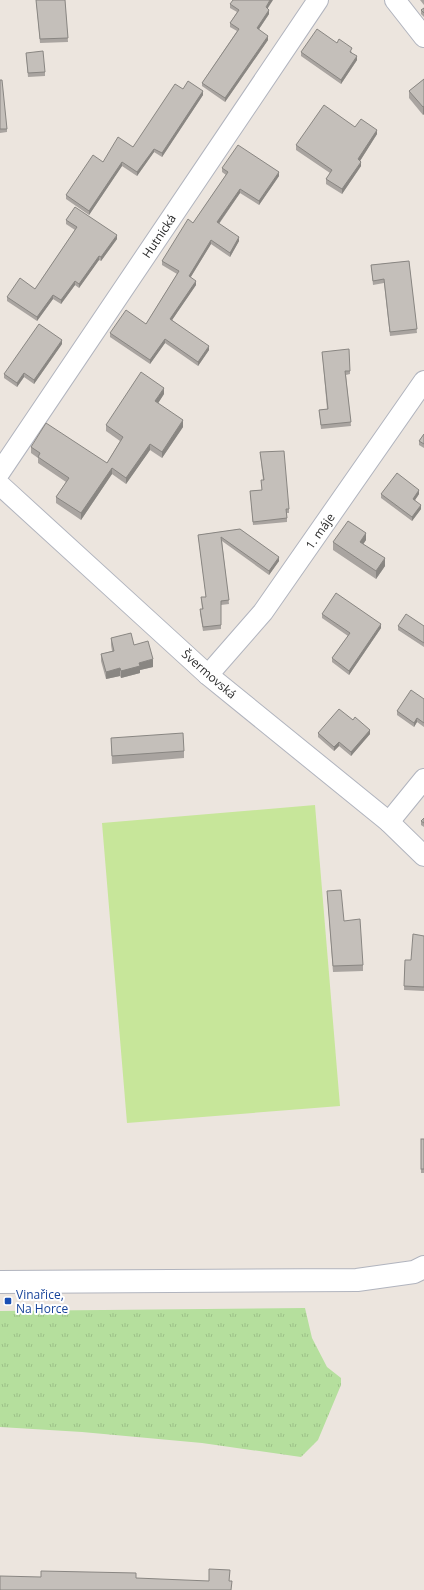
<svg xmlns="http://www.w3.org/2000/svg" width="424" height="1590" font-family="'Open Sans',sans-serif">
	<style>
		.grass { fill: url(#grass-tufts) }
		.pitch { fill: #c7e69a }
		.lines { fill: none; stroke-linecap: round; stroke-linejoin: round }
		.minor-casing { stroke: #b1b4be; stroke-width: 22 }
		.secondary-casing { stroke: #b1b4be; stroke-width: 24 }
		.minor { stroke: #fff; stroke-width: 20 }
		.secondary { stroke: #fff; stroke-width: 22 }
		.wall { fill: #a9a4a0 }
		.shaded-wall { fill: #898682 }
		.building { fill: #c4bfba; stroke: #898682 }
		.transit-dot { fill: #1a4fb4; stroke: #fff; stroke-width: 1.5 }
		.labels { text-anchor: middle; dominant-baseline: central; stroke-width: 4; stroke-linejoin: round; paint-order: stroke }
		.street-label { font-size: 12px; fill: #2b2b2b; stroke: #fff }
		.transit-label { font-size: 12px; fill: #164399; stroke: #fff; text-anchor: start }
	</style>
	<defs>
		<pattern id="grass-tufts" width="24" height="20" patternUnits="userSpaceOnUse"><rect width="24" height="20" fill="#b5df9d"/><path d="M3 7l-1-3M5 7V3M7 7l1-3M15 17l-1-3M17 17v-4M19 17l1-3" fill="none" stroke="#9cc087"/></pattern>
	</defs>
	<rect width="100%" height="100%" fill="#ece5de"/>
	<polygon class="grass" points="305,1308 312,1338 327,1367 341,1378 341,1385 318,1440 301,1457 202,1443 82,1432 0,1427 0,1311"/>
	<polygon class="pitch" points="315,805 340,1106 127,1123 102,823"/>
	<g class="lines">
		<defs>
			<g id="minor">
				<polyline points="395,0 424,37"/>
				<polyline points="0,472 318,0"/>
				<polyline points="0,485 208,675 389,822 424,856"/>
				<polyline points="208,675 263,612 424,381"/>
				<polyline points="389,822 424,779"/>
			</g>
			<polyline id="secondary" points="0,1282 357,1280 414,1272 424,1267"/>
		</defs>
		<use href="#minor" class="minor-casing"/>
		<use href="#secondary" class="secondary-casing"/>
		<use href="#minor" class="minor"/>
		<use href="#secondary" class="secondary"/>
	</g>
	<g class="wall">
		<polygon points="36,0 65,0 68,42 40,43"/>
		<polygon points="420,0 424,0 424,5"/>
		<polygon points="230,4 267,8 269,14 259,29 268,40 225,102 202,86 202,83 237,31 230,27 230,23 237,12 230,8"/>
		<polygon points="424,8 424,17 421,14 421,10"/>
		<polygon points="337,43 352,52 352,53 357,60 341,84 301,56 301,52"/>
		<polygon points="26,53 45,72 45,76 28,77"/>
		<polygon points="424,79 424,114 423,115 409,98 409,91"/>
		<polygon points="0,80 7,129 7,132 0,133"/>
		<polygon points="183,89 203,95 162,157 154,152 137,176 122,166 89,215 66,199 66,195 103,162 133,147"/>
		<polygon points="355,127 377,134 360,161 361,166 342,194 326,184 326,179 330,173 296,150 296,145"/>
		<polygon points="222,168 279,176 259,205 240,193 219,224 239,241 230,257 211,244 190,278 196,285 172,320 209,350 198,366 165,343 150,364 110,337 110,333 146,324 177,274 162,265 162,261 193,223 226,175 222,172"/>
		<polygon points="66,220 117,239 101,261 99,260 79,288 75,285 61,304 53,299 37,321 7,301 7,297 35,289 75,230 66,224"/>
		<polygon points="409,261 417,333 390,336 384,283 373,285 371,265"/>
		<polygon points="62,344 34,384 24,377 17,387 4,378 4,374"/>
		<polygon points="322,352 350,371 350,374 346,375 351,426 321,429 319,410 327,409"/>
		<polygon points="164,394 158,403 183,427 162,458 150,450 126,484 112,474 81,520 56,503 56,497 66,482 38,463 38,458 31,453 31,447 107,463 120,441 106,431 106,425"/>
		<polygon points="424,434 424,448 419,445 419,441"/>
		<polygon points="260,452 289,509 289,513 287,513 287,522 253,525 250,491 262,490 261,480 263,480"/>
		<polygon points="381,494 419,494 415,500 421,509 412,521 381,498"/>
		<polygon points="240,529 279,561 269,575 222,541 229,604 221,605 221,629 203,631 200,613 200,609 202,609 201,597 206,597 198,535"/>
		<polygon points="366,540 363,544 385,566 376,579 333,550 333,542"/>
		<polygon points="322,614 381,628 349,675 332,662 332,658 348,636 322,618"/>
		<polygon points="398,626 424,626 424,647 398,630"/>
		<polygon points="111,638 134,645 153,667 140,670 140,673 121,678 120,676 106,679 101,661 101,654 112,651 111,645"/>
		<polygon points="424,699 424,727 417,722 414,727 397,715 397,711"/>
		<polygon points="353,720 370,734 351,756 339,746 334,751 318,737 318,733"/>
		<polygon points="111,738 184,751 184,758 112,764"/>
		<polygon points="424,818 424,827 421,825 421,821"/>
		<polygon points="327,891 344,921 363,965 363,971 333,972"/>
		<polygon points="424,936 424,991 404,990 405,960 411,960"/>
		<rect x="421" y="1139" width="3" height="34"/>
	</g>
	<g class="shaded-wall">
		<polygon points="270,0 273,0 266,11 266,7"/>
		<polygon points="269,10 269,14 257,32 257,28"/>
		<polygon points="268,36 268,40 225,102 225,98"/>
		<polygon points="357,56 357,60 341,84 341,80"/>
		<polygon points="203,91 203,95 162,157 162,153"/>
		<polygon points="424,106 424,114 423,115 423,107"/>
		<polygon points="377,130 377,134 358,164 358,159"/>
		<polygon points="154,149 154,152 137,176 137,172"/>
		<polygon points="122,162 122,166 89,215 89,211"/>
		<polygon points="361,162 361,166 342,194 342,189"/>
		<polygon points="279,172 279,176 259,205 259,201"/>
		<polygon points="240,189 240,193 217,226 217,222"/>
		<polygon points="117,235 117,239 101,261 101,257"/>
		<polygon points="239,237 239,241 230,257 230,253"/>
		<polygon points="211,240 211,244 189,280 189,276"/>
		<polygon points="99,256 99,260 79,288 79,284"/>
		<polygon points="75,281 75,285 61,304 61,300"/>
		<polygon points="196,281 196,285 170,323 170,319"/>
		<polygon points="53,295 53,299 37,321 37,317"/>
		<polygon points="165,339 165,343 150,364 150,360"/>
		<polygon points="62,340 62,344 34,384 34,380"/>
		<polygon points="209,346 209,350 198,366 198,362"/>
		<polygon points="24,373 24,377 17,387 17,383"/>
		<polygon points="164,388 164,394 155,408 155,401"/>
		<polygon points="183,420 183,427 162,458 162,452"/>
		<polygon points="150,444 150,450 126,484 126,478"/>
		<polygon points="112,468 112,474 81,520 81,513"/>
		<polygon points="419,490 419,494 413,503 413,499"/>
		<polygon points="421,505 421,509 412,521 412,517"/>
		<polygon points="366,533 366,540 360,549 360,542"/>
		<polygon points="279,557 279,561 269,575 269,571"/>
		<polygon points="385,558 385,566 376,579 376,571"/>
		<polygon points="381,624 381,628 349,675 349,671"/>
		<polygon points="153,659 153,667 140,670 140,673 121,678 121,671 139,663"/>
		<polygon points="120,668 120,676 106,679 106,672"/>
		<polygon points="417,718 417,722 414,727 414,723"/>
		<polygon points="370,730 370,734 351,756 351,752"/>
		<polygon points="339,742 339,746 334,751 334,747"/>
	</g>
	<g class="building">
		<polygon points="36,0 65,0 68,38 40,39"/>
		<polygon points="233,0 270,0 266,7 269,10 257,28 268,36 225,98 202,83 239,29 230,23 239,10 230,4"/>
		<polygon points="424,8 424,13 421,10"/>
		<polygon points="317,29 337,43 339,39 352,48 350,52 357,56 341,80 301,52"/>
		<polygon points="43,51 45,72 28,73 26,53"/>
		<polygon points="424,79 424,106 423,107 409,91"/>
		<polygon points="0,80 2,80 7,129 0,129"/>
		<polygon points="188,81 203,91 162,153 154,149 137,172 122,162 89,211 66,195 93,155 103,162 118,137 133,147 175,84 183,89"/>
		<polygon points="324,105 355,127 361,119 377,130 358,159 361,162 342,189 326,179 332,170 296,145"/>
		<polygon points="238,145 279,172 259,201 240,189 217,222 239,237 230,253 211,240 189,276 196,281 170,319 209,346 198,362 165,339 150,360 110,333 126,310 146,324 179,271 162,261 188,219 193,223 228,172 222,168"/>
		<polygon points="75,207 117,235 101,257 99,256 79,284 75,281 61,300 53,295 37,317 7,297 20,278 35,289 77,227 66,220"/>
		<polygon points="409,261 417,329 390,332 384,279 373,281 371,265"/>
		<polygon points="39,324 62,340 34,380 24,373 17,383 4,374"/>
		<polygon points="349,349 350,371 345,371 351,422 321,425 319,410 328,409 322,352"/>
		<polygon points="141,372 164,388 155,401 183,420 162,452 150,444 126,478 112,468 81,513 56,497 69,478 38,457 40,453 31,447 46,423 107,463 123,437 106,425"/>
		<polygon points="424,434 424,444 419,441"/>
		<polygon points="284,451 289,509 286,509 287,518 253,522 250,491 262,490 261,480 264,480 260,452"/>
		<polygon points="397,473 419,490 413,499 421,505 412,517 381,494"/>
		<polygon points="348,521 366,533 360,542 385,558 376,571 333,542"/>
		<polygon points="240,529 279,557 269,571 221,537 229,600 221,601 221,625 203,627 200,609 203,609 201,597 206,597 198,535"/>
		<polygon points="336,593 381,624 349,671 332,658 350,633 322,614"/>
		<polygon points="406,614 424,626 424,643 398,626"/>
		<polygon points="131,633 134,645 148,641 153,659 139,663 140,666 121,671 120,668 106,672 101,654 114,651 111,638"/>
		<polygon points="411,690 424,699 424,723 417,718 414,723 397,711"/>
		<polygon points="339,709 353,720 355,717 370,730 351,752 339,742 334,747 318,733"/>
		<polygon points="183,733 184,751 112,756 111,738"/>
		<polygon points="424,818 424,823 421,821"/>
		<polygon points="341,890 344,921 360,919 363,965 333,966 327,891"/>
		<polygon points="413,934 424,936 424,987 404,986 405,960 411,960"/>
		<rect x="421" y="1139" width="3" height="30"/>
		<polygon points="209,1569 230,1570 229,1581 232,1581 231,1590 0,1590 0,1576 41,1577 41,1571 136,1573 136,1578 209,1581"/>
	</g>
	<rect class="transit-dot" x="4" y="1297" width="8" height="8" rx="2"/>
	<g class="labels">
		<g class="street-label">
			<text transform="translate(159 236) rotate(-56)">Hutnická</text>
			<text transform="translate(320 531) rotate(-55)">1. máje</text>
			<text transform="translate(209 674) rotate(41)">Švermovská</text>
		</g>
		<g class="transit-label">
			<text x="16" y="1294">Vinařice,<tspan x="16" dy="14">Na Horce</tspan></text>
		</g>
	</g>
</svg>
